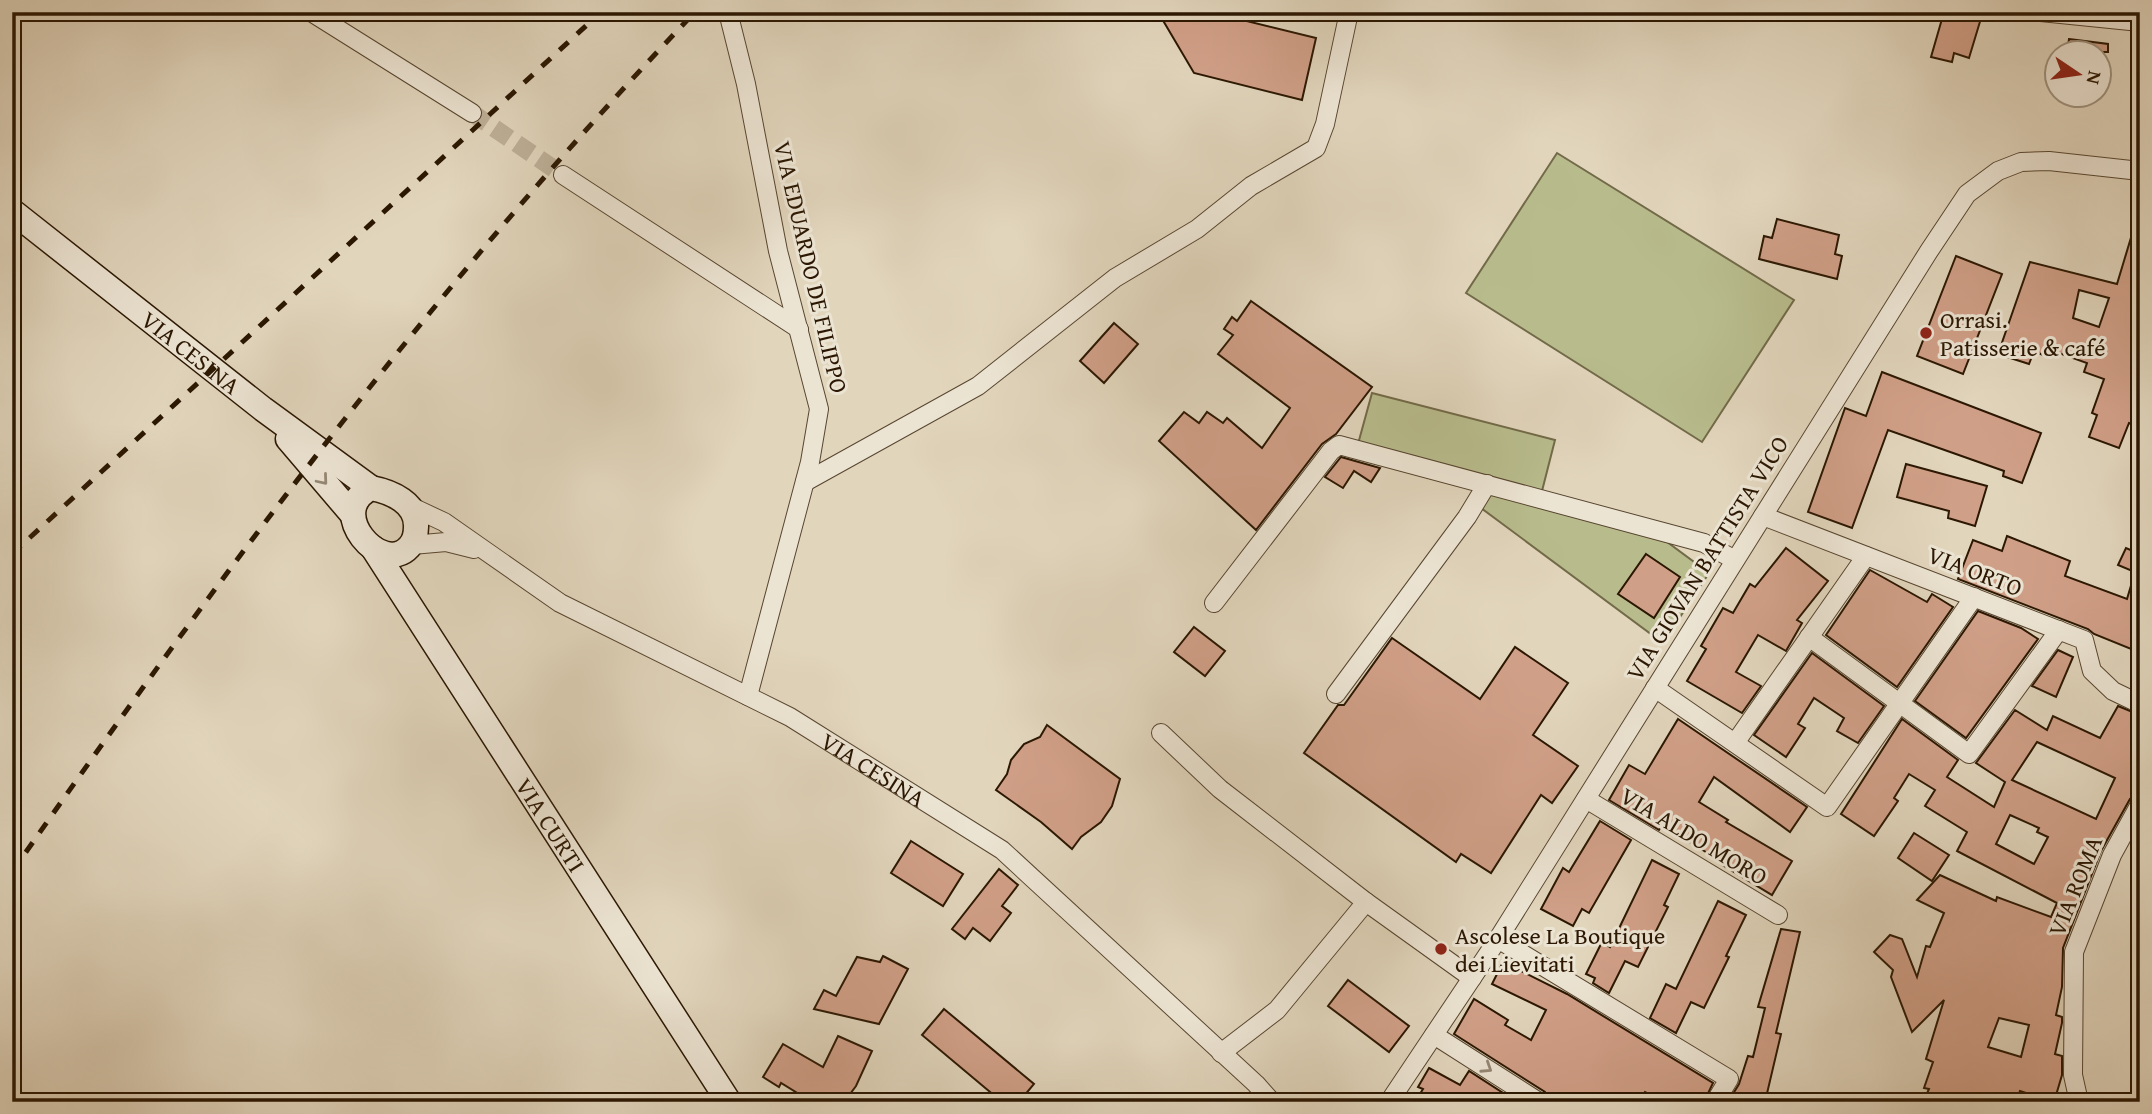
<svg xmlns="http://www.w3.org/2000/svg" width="2152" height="1114" font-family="'Gentium Book Plus',serif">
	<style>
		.green { fill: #b8bc8d; stroke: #726a48; stroke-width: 2 }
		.building { fill: #d09f87; stroke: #2b1702; stroke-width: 2; fill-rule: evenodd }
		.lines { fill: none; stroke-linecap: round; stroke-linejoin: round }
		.street-tunnel { stroke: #bdaf97; stroke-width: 18; stroke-dasharray: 18 9; stroke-linecap: butt }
		.street-casing { stroke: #584630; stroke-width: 20 }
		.secondary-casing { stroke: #2b1702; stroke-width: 27 }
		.street { stroke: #ece4d3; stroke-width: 18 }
		.secondary { stroke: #ece4d3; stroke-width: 24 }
		.rail { stroke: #2b1702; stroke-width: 5; stroke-dasharray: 12 12; stroke-linecap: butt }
		.oneway { stroke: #958875 }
		.poi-dot { fill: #8f2418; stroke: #ece4d3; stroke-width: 2.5 }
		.labels { text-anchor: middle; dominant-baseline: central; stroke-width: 6; stroke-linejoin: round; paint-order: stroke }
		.street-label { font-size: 24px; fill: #2b1702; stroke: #ece4d3 }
		.poi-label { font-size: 24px; fill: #2b1702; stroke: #ece4d3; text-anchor: start }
	</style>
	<rect width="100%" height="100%" fill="#e1d5bc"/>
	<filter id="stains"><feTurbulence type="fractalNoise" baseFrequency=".00286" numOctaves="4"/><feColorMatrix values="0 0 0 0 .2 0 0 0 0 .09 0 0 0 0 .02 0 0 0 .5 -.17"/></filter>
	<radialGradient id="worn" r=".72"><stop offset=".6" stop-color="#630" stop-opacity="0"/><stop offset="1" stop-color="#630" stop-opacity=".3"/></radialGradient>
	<g class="green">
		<polygon points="1557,153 1794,300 1702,442 1466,293"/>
		<polygon points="1372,393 1555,440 1542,491 1358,444"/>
		<polygon points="1493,491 1667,542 1709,573 1663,643 1481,508"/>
	</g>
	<g class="building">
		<polygon points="1158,12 1210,12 1316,38 1302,100 1194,73"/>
		<polygon points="1944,12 1972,12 1982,15 1969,58 1954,53 1952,62 1931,57"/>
		<polygon points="2069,39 2108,44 2108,52 2067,52"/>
		<polygon points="1777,219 1839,235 1835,254 1842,256 1837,279 1759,259 1764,236 1772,238"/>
		<path d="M2136 221H2140V427L2129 423 2119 448 2089 437 2097 415 2092 413 2104 379 2084 372 2087 363 2045 348 2043 355 2034 351 2029 364 1998 354 2030 262 2117 284ZM2079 290 2109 298 2099 327 2073 318Z"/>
		<polygon points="1956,256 2002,274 1963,374 1917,356"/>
		<polygon points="1251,301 1372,387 1336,434 1322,444 1256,530 1159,441 1184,412 1199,423 1207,412 1223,423 1227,418 1262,448 1290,408 1218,354 1233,335 1224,329 1232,317 1237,321"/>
		<polygon points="1114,323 1138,344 1104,383 1080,361"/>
		<polygon points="1882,372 2041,433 2022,483 2003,476 2004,471 1888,430 1852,528 1808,512 1845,408 1866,416"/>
		<polygon points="1341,457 1380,468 1371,482 1354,471 1343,488 1325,477"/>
		<polygon points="1906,464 1987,486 1975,526 1948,518 1949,511 1897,497"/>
		<polygon points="2007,536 2070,561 2065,576 2127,599 2135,572 2118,565 2126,548 2140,554 2140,641 2136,651 2094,634 2088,629 1958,579 1973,540 2002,551"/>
		<polygon points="1786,548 1828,581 1797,620 1802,623 1786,651 1758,635 1736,672 1761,686 1742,713 1687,681 1706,649 1701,646 1723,608 1733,613 1750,584 1755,587"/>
		<polygon points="1646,554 1680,577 1654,618 1618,594"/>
		<polygon points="1870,570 1927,602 1932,594 1953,607 1897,687 1826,635"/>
		<polygon points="1978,611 2021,628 2038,639 1966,738 1915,701"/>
		<polygon points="1194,627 1225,651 1205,676 1174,652"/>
		<polygon points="1392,638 1480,699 1515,647 1568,683 1533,735 1578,766 1552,803 1541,795 1491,873 1461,854 1456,862 1304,753 1338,705 1344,705"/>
		<polygon points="2058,650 2073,657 2056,697 2032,686"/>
		<polygon points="1812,653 1884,706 1858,743 1837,731 1844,718 1814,698 1798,724 1805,728 1786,757 1754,735"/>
		<path d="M2118 706 2140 715V788L2137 793 2130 799 2101 851 2063 948 2062 987 2056 1015 2062 1017V1023L2055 1054 2062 1056V1075L2054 1102 2020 1091 2016 1102H1923L1929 1089 1924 1088 1933 1062 1926 1059 1944 1000 1912 1032 1891 977 1893 970 1874 952 1890 935 1902 939 1917 977 1926 946 1930 947 1944 913 1917 900 1940 875 1996 901 1997 897 2051 917 2057 903 1957 851 1967 832 1925 806 1935 790 1909 774 1894 798 1898 801 1874 836 1841 814 1902 719 1958 760 1947 777 1994 807 2005 782 1976 763 2015 710 2047 730 2053 716 2100 738ZM2037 742 2115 778 2096 819 2012 780ZM2010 815 2039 828 2037 832 2048 837 2034 864 1996 844ZM1999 1018 2029 1025 2021 1057 1988 1047Z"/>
		<polygon points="1678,719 1807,807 1790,832 1714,777 1699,802 1728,820 1726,822 1792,861 1772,895 1721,864 1722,862 1662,825 1659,830 1609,800 1629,765 1645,774"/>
		<polygon points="1047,725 1120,779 1112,806 1101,822 1081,837 1072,849 1041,822 996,790 1007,774 1011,760 1024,744 1040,737"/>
		<polygon points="1600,821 1631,840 1589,913 1582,909 1573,926 1541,909 1563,868 1569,872"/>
		<polygon points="1914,833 1949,855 1932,881 1898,858"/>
		<polygon points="911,841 963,874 943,906 891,873"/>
		<polygon points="1652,860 1679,874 1664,905 1668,907 1638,967 1625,961 1609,993 1593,983 1595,978 1586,974 1602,942 1610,947"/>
		<polygon points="999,869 1018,885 1002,906 1011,913 990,941 973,928 965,939 952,929"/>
		<polygon points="1718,901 1746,915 1726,956 1729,957 1704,1008 1691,1002 1676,1033 1650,1018 1666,984 1676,989"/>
		<polygon points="1781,929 1800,932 1776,1033 1781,1034 1765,1102 1728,1102 1739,1084 1748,1056 1753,1057 1765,1008 1758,1007"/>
		<polygon points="883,956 908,969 879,1024 814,1009 824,990 836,996 857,957 880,962"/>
		<polygon points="1503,962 1567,994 1713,1083 1704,1102 1665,1102 1645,1092 1640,1102 1600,1102 1588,1095 1584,1102 1550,1102 1545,1092 1454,1034 1474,999 1508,1020 1505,1025 1531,1040 1546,1010 1492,984"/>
		<polygon points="1348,980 1409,1026 1389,1052 1328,1006"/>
		<polygon points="944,1009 1034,1084 1019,1102 1002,1102 922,1035"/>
		<polygon points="838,1036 872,1051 856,1086 844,1102 812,1102 781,1083 779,1087 763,1077 783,1044 823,1067"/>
		<polygon points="1429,1068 1460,1085 1469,1071 1517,1102 1415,1102 1423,1089 1418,1087"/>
	</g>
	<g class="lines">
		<polyline class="street-tunnel" points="472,113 563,175"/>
		<defs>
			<g id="street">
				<polyline points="311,12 472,113"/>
				<polyline points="728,12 746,84 778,251 819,409 810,462 748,696"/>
				<polyline points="2041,12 2140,22"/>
				<polyline points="563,175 799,329"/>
				<polyline points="805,482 978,386 1115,278 1197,229 1251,186 1316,148 1325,124 1349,12"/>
				<path id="s1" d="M412 507 444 522 560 603 790 717 1002 850 1256 1084 1272 1102"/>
				<polyline points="1763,516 2084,640 2092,671 2113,691 2140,704"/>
				<polyline points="412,545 446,542 474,549"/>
				<polyline points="1214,603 1331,451 1339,445 1704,543 1735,560"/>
				<polyline points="1809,637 1969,754 2059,630"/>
				<polyline points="1655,688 1827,807 1974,597"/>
				<polyline points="1336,694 1467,517 1487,484"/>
				<polyline points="1161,733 1220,789 1366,902 1472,978"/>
				<polyline points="1735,743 1866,556"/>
				<polyline points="1586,799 1778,915"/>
				<polyline points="1498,939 1729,1079 1715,1102"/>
				<polyline points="1434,1035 1539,1102"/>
				<polyline points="1221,1053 1277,1010 1366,902"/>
				<polyline points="1389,1102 1498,939 1929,251 1967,194 1998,171 2021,162 2049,161 2140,171"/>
				<polyline points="2079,1102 2073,1075 2074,952 2112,855 2140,804"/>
			</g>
			<g id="secondary">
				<path id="s2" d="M12 211 263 409 371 488"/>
				<polyline points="288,439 352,514"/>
				<path d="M371 488C392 492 417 503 416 527 416 534 414 542 409 547 382 577 324 511 371 488Z"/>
				<path id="s3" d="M373 548 729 1102"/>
			</g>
		</defs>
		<use href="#street" class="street-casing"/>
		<use href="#secondary" class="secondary-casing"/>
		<use href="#street" class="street"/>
		<use href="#secondary" class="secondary"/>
		<g class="rail">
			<polyline points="12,554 601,12"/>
			<path d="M12 872C223 570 440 279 695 12"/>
		</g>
	</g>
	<defs><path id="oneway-chevron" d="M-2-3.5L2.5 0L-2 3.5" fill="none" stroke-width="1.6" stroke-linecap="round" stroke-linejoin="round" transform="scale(1.75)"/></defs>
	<g class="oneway">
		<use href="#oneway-chevron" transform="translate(323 480) rotate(50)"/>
		<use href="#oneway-chevron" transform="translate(1487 1068) rotate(33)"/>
	</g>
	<g class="poi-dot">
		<circle cx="1926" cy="333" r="7"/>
		<circle cx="1441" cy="949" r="7"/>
	</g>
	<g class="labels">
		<g class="street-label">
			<text transform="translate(811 267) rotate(77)">VIA EDUARDO DE FILIPPO</text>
			<text stroke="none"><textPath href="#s2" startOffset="228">VIA CESINA</textPath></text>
			<text transform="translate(1707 558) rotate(-58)">VIA GIOVAN BATTISTA VICO</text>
			<text transform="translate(1975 571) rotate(21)">VIA ORTO</text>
			<text stroke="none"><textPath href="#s1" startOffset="532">VIA CESINA</textPath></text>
			<text stroke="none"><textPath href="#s3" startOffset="329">VIA CURTI</textPath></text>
			<text transform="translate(1694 836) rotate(31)">VIA ALDO MORO</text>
			<text transform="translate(2075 886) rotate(-68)">VIA ROMA</text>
		</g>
		<g class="poi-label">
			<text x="1940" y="319">Orrasi.<tspan x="1940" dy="28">Patisserie &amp; café</tspan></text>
			<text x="1455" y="935">Ascolese La Boutique<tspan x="1455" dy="28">dei Lievitati</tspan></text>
		</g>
	</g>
	<rect width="2152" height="1114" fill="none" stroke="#e1d5bc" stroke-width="42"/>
	<rect x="14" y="14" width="2124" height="1086" fill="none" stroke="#2b1702" stroke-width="3.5"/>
	<rect x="21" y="21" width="2110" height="1072" fill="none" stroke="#2b1702" stroke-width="2"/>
	<g transform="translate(2078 74) rotate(103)"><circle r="33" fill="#ece4d3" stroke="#9f927f" stroke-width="2"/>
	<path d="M0-5L12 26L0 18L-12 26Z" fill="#8f2418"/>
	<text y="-10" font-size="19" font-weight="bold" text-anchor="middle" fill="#2b1702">N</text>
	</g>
	<rect width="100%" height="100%" filter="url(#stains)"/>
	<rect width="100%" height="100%" fill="url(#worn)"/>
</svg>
